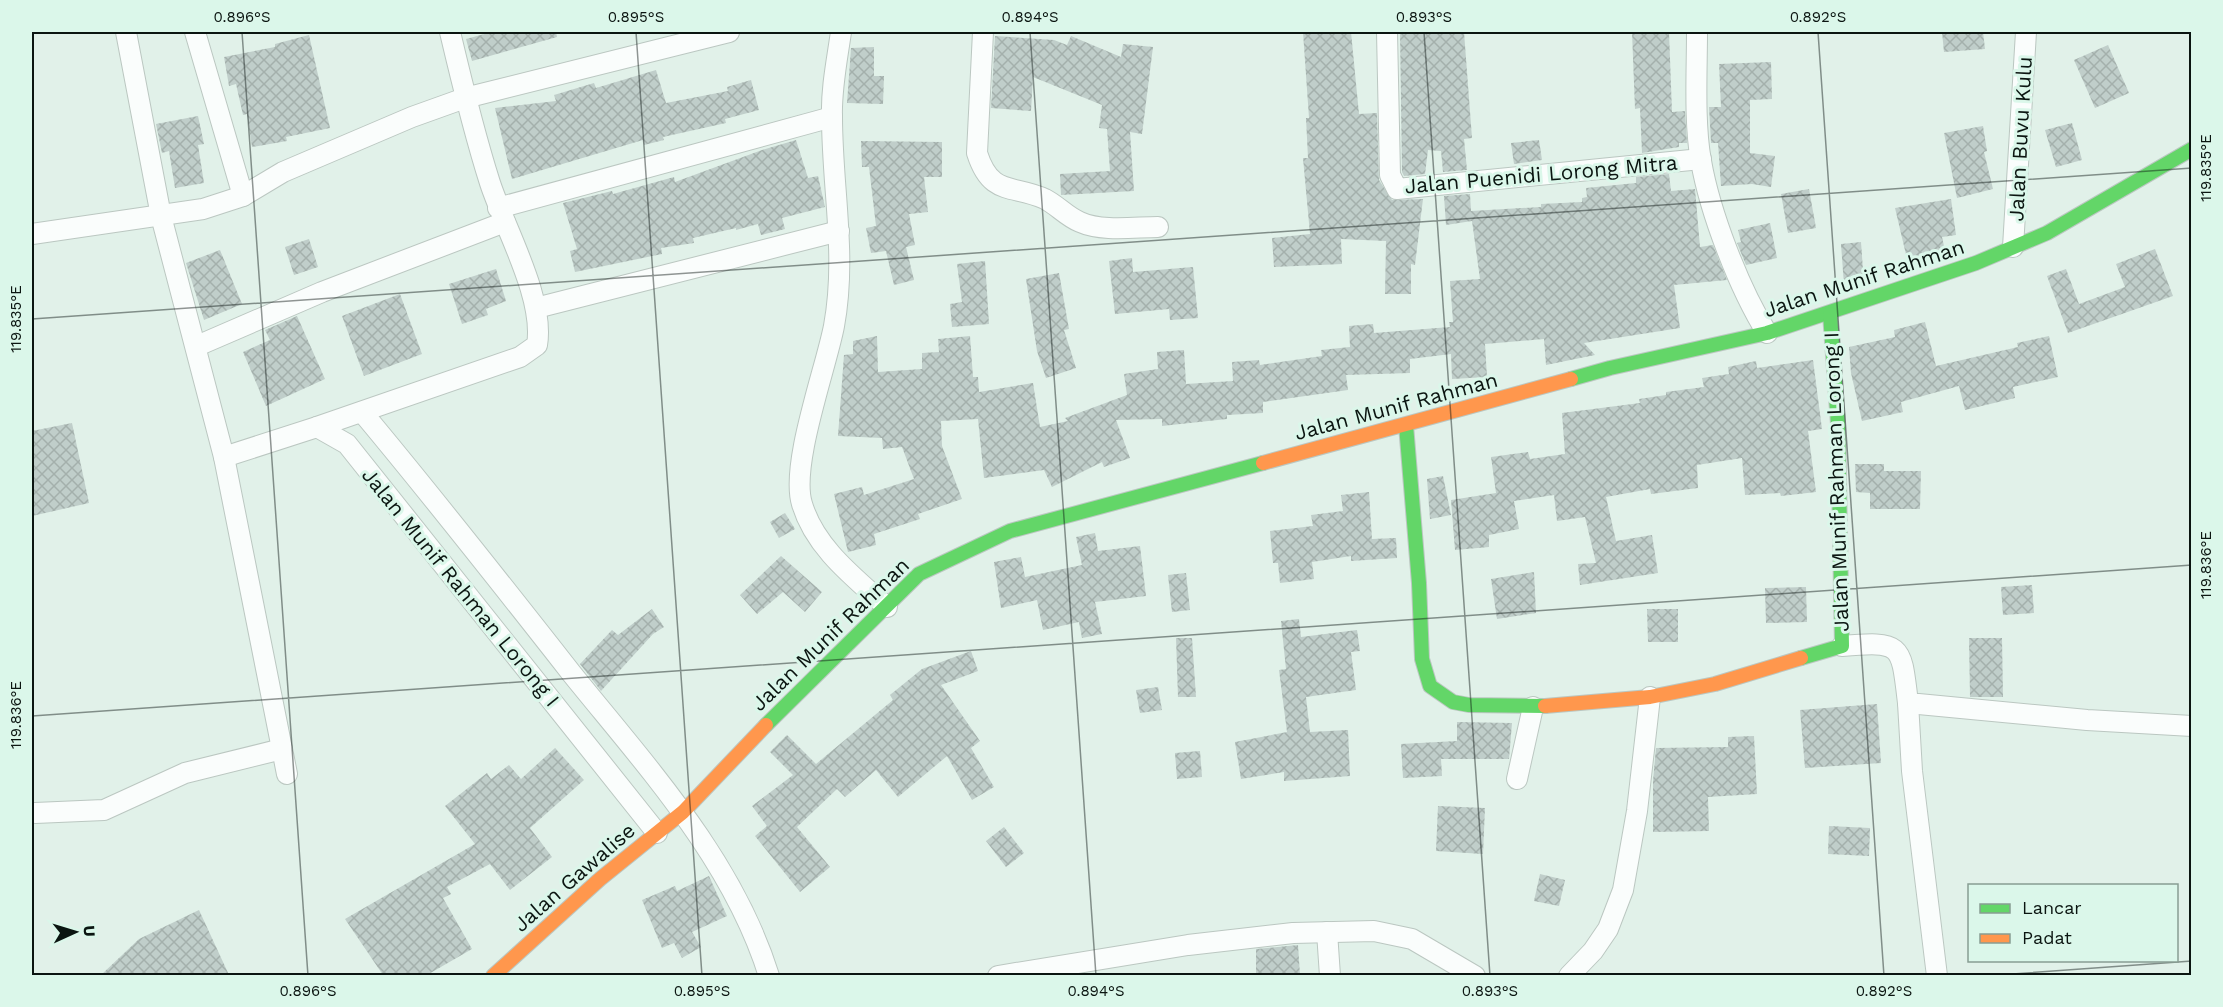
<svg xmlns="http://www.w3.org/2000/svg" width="2223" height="1007" font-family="'Work Sans',sans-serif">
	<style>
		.building { fill: url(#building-cross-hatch) }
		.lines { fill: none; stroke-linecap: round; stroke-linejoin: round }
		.street-casing { stroke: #bbc7c1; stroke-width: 22 }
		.fast-casing { stroke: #bbc7c1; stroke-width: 16 }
		.slow-casing { stroke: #bbc7c1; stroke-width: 16 }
		.street { stroke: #fafdfc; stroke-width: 20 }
		.fast { stroke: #63d668; stroke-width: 14 }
		.slow { stroke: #ff974d; stroke-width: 14 }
		.ticks { fill: none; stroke: #0b1511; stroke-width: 1.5; stroke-opacity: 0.45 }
		.labels { text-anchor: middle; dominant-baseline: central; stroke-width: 6; stroke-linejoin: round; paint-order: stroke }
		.street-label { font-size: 21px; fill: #0b1511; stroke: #dbf7ea }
		.neatline { fill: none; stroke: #0b1511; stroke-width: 2 }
		.ticks-label { font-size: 15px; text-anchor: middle; fill: #0b1511 }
	</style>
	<defs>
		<pattern id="building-cross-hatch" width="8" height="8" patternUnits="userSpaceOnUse" patternTransform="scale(1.5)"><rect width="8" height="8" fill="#c0ceca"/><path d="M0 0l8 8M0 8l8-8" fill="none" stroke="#a4b0ac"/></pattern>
	</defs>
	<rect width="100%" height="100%" fill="#e1f1e9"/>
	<g class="building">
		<polygon points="492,32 556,32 557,37 472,61 466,39"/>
		<polygon points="1303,32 1351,32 1359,114 1377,113 1379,180 1392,200 1423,199 1415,265 1411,264 1411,294 1385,294 1386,241 1341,239 1342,264 1274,267 1272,238 1310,234 1303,158 1308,158 1306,118 1309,118"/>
		<polygon points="1400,32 1464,32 1472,138 1464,139 1467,170 1443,172 1441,151 1428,150 1425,174 1404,176 1402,172"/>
		<polygon points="1632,32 1669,32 1672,112 1685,111 1687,143 1679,143 1679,147 1642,153 1640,108 1635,109"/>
		<polygon points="1942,32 1983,32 1985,49 1944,52"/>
		<polygon points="309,35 330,128 286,137 287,141 252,147 247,114 243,115 236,84 229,86 224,57 275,47 275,44"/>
		<polygon points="995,36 1054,40 1067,45 1071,36 1121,57 1123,44 1153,47 1142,134 1130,132 1134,191 1061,195 1060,174 1110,171 1107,129 1099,128 1102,105 1033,77 1031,111 991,108"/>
		<polygon points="2108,45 2129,93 2095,108 2074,60"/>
		<polygon points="874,47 874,76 884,76 883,104 847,103 851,48"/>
		<polygon points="1771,62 1772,99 1750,100 1750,153 1775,156 1771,187 1752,184 1721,186 1718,143 1711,143 1709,107 1721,107 1719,64"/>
		<polygon points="656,70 666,103 728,91 727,87 751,80 759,110 725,119 726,123 663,137 664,140 644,145 643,140 512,179 495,108 556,101 554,95 594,83 596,88"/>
		<polygon points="198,116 204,144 198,145 204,183 175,188 169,151 162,153 156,124"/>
		<polygon points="2072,123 2082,160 2056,167 2045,130"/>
		<polygon points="1983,126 1987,151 1984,152 1993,189 1957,198 1944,133"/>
		<polygon points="796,140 808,178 818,176 825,207 782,218 785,229 761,235 758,224 736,230 736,228 693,238 694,243 661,248 662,254 575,272 570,251 577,249 563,203 612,191 613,194 674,177 675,182 762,150"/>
		<polygon points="1539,140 1542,160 1514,164 1511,143"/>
		<polygon points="861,141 942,142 942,177 924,177 928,212 909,214 915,245 906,247 914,280 894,285 886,251 871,253 866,228 876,226 869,167 862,167"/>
		<polygon points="1669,174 1671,191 1695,189 1700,247 1713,245 1727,280 1674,285 1680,328 1584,343 1595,355 1546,365 1544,339 1485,344 1487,377 1452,379 1451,354 1410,359 1410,373 1346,375 1348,390 1263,402 1263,413 1227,415 1227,419 1162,426 1162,419 1116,420 1130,458 1104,467 1102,462 1052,487 1044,470 984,478 978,419 941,421 942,446 962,499 918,514 920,519 874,534 876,545 848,552 834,494 862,487 864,495 914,479 902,447 883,449 882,438 838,436 844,355 853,354 853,341 877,336 878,372 922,369 922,353 939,352 938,339 970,336 973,377 978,377 979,392 1033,383 1040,427 1068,421 1065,418 1127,395 1124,374 1158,369 1157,352 1184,350 1186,384 1233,381 1232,362 1259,360 1260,365 1322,356 1321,350 1350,347 1349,326 1373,324 1374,333 1450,327 1449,322 1453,322 1450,281 1480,279 1472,221 1446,225 1444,196 1470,194 1471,211 1541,207 1541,204 1582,202 1582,198 1587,197 1586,188 1636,183 1636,177"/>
		<polygon points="1809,189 1816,228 1788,233 1781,194"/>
		<polygon points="1951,199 1956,235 1942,237 1946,255 1908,263 1895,208"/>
		<polygon points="1770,223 1777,258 1746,265 1737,243 1741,242 1738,230"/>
		<polygon points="309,239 318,267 294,275 285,247"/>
		<polygon points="1861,242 1864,284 1844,285 1841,244"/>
		<polygon points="2155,249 2173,296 2068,333 2047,276 2066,269 2079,304 2125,287 2116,264"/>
		<polygon points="220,250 242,304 204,320 186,263"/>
		<polygon points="1132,258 1133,272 1193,267 1198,318 1170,320 1169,309 1115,314 1109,261"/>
		<polygon points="985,261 989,324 952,327 950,304 962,302 957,264"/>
		<polygon points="496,269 506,301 486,309 488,315 462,324 449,284"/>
		<polygon points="1059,273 1069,329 1064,330 1076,368 1046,378 1037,351 1026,279"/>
		<polygon points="400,294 422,354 364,376 342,316"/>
		<polygon points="297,316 325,379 266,406 243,352 270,340 265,330"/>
		<polygon points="1925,322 1936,366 2018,347 2017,343 2049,336 2058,377 2013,387 2015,398 1965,410 1959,386 1901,402 1903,412 1862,421 1851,373 1849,347 1895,337 1894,330"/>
		<polygon points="1813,360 1822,429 1808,431 1816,492 1781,496 1780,493 1745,495 1742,458 1697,465 1698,488 1651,494 1650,489 1606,497 1616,541 1652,535 1658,573 1580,585 1578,564 1596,563 1585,517 1557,521 1554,495 1514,501 1519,529 1489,535 1489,547 1455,550 1451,500 1496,493 1491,457 1528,452 1530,459 1565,454 1562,413 1640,403 1639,399 1666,395 1666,392 1704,387 1702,378 1729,374 1728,367 1756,361 1757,368"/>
		<polygon points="72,423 89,503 32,516 32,431"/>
		<polygon points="1855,464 1884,464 1884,471 1921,471 1920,509 1870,509 1870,493 1856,492"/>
		<polygon points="1443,476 1451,515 1430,519 1427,479"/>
		<polygon points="1369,492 1372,539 1396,538 1397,558 1351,561 1351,556 1312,562 1314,579 1280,583 1278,563 1273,563 1270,531 1313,526 1311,515 1343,511 1341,495"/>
		<polygon points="785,513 795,529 779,538 770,522"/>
		<polygon points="1095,533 1098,551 1140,546 1146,596 1095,602 1102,634 1082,638 1079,622 1043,630 1037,600 1001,608 994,562 1021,557 1025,577 1082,565 1076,537"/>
		<polygon points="781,556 822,592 805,612 783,592 757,614 740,595"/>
		<polygon points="1534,572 1536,613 1497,619 1491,579"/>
		<polygon points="1186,573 1190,610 1172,612 1168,575"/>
		<polygon points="2032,585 2034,613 2003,615 2001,587"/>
		<polygon points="1806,587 1807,622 1766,623 1765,588"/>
		<polygon points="652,609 664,627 653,634 601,691 580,664 612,630 618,635"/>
		<polygon points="1647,609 1678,609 1678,642 1648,642"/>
		<polygon points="1299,619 1301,637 1357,630 1360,651 1351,652 1356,690 1306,697 1310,732 1348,730 1350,776 1284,781 1284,772 1241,779 1235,742 1287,732 1279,670 1286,669 1281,621"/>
		<polygon points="1176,638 1192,638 1196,697 1178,697"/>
		<polygon points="1969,638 2002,638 2003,697 1970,697"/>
		<polygon points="971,651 978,671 941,685 980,741 971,748 994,787 972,800 947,756 898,797 876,770 845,797 837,789 797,827 830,867 800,892 755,836 767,826 752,806 793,775 770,752 787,735 816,764 893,700 890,695 922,669"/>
		<polygon points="1158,687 1162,710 1140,713 1136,690"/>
		<polygon points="1877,704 1881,763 1805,768 1800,710"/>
		<polygon points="1457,722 1512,723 1509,759 1441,759 1442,776 1403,778 1401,744 1457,741"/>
		<polygon points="1754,736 1757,794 1708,797 1709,831 1653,832 1653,781 1656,748 1728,747 1728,737"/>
		<polygon points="555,748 584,780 530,828 552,857 510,890 490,864 447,887 451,894 443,898 472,949 427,975 383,975 345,919 475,844 445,806 487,773 491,779 509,765 521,779"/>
		<polygon points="1200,751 1202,777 1177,779 1175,753"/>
		<polygon points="1438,806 1485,808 1483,854 1436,851"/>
		<polygon points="1829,826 1870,828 1869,856 1828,854"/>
		<polygon points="1004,827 1024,853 1006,867 986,841"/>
		<polygon points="1540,874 1565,880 1559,906 1534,901"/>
		<polygon points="709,876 727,916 692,932 701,947 682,958 674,943 662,948 642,900 675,886 677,891"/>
		<polygon points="199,910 229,975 101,975 139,939"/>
		<polygon points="1298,945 1300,975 1256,975 1256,949"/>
	</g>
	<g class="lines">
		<defs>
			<g id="street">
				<polyline points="126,32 161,216 224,457 287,774"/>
				<polyline points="195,32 243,196"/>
				<path d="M841 32C837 60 831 89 832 117 832 188 847 255 834 326 826 368 790 465 802 504 815 548 855 578 887 607"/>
				<path d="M983 32 977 153C991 197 1012 184 1045 199 1057 205 1067 217 1080 222 1102 232 1135 227 1158 227"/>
				<polyline points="1387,32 1390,175 1397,189 1701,159"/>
				<path d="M1697 32C1697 71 1694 123 1701 161 1710 213 1739 288 1767 333"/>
				<polyline points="498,208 832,117"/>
				<polyline points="32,234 203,209 243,196 283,172 412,117 465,98 729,32"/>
				<polyline points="2013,247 2026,32"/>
				<polyline points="536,308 839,231"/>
				<polyline points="197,346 322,292 505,222"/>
				<path d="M362 412C434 498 503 586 572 674 647 767 733 860 769 976"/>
				<path d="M317 427 520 357 537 345C545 298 505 229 490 183 474 133 462 83 450 32"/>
				<polyline points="224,457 317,427 347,444 657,833"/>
				<path d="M1842 646C1903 641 1901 644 1908 703L2087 720 2192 726"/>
				<polyline points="1908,703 1912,771 1937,976"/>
				<polyline points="1517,779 1533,707"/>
				<polyline points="35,813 104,810 185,773 282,749"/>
				<polyline points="1327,932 1330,976"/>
				<polyline points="998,976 1188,945 1293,933 1374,931 1412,939 1475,976"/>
				<polyline points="1569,976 1593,951 1608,929 1623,890 1637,811 1650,697"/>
			</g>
			<g id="fast">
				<polyline points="1571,379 1610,368 1767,333 1976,263 2047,233 2192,149"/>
				<polyline points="1406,425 1419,583 1422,659 1430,686 1453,702 1469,705 1545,706"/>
				<polyline points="1801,658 1842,646 1838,424 1830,314"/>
				<polyline points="766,725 919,574 1010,531 1263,463"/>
			</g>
			<g id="slow">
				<polyline points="1263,463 1571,379"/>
				<polyline points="1545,706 1650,697 1715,684 1801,658"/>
				<polyline points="493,976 600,879 683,812 766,725"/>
			</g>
		</defs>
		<use href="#street" class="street-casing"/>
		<use href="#fast" class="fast-casing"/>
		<use href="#slow" class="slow-casing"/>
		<use href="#street" class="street"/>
		<use href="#fast" class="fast"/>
		<use href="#slow" class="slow"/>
	</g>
	<path class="ticks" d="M242 32 308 976M636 32 702 976M1030 32 1096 976M1424 32 1490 976M1818 32 1884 976M32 319 2192 168M32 716 2192 565M1984 976 2192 961"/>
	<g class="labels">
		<g class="street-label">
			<text transform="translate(2020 139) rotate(-87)">Jalan Buvu Kulu</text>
			<text transform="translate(1541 174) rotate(-5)">Jalan Puenidi Lorong Mitra</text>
			<text transform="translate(1864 278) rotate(-18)">Jalan Munif Rahman</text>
			<text transform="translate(1396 406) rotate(-15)">Jalan Munif Rahman</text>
			<text transform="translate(1836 482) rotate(-92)">Jalan Munif Rahman Lorong I</text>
			<text transform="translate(461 587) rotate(51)">Jalan Munif Rahman Lorong I</text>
			<text transform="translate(830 634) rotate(-44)">Jalan Munif Rahman</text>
			<text transform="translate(574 877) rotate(-41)">Jalan Gawalise</text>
		</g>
	</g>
	<rect width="2223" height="1007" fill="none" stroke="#dbf7ea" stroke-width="66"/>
	<rect x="1968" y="884" width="210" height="78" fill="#dbf7ea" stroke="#889d93" stroke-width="1.5"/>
	<rect x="1980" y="904" width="30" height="9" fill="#63d668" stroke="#889d93" stroke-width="1.5"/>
	<text x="2022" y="914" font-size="18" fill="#0b1511">Lancar</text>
	<rect x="1980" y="934" width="30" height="9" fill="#ff974d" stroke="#889d93" stroke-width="1.5"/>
	<text x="2022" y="944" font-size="18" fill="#0b1511">Padat</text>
	<g transform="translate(75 932) rotate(86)" stroke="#dbf7ea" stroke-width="4.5" paint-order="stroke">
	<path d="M0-4.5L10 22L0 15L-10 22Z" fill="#0b1511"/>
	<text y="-9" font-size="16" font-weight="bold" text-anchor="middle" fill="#0b1511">U</text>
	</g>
	<rect x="33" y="33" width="2157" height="941" class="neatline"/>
	<g class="ticks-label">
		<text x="242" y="22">0.896°S</text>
		<text x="636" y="22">0.895°S</text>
		<text x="1030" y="22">0.894°S</text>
		<text x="1424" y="22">0.893°S</text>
		<text x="1818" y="22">0.892°S</text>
		<text transform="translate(2206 168) rotate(-90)" y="5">119.835°E</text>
		<text transform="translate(16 319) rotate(-90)" y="5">119.835°E</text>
		<text transform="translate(2206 565) rotate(-90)" y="5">119.836°E</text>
		<text transform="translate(16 715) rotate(-90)" y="5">119.836°E</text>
		<text x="308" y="996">0.896°S</text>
		<text x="702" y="996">0.895°S</text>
		<text x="1096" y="996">0.894°S</text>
		<text x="1490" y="996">0.893°S</text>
		<text x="1884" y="996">0.892°S</text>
	</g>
</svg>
